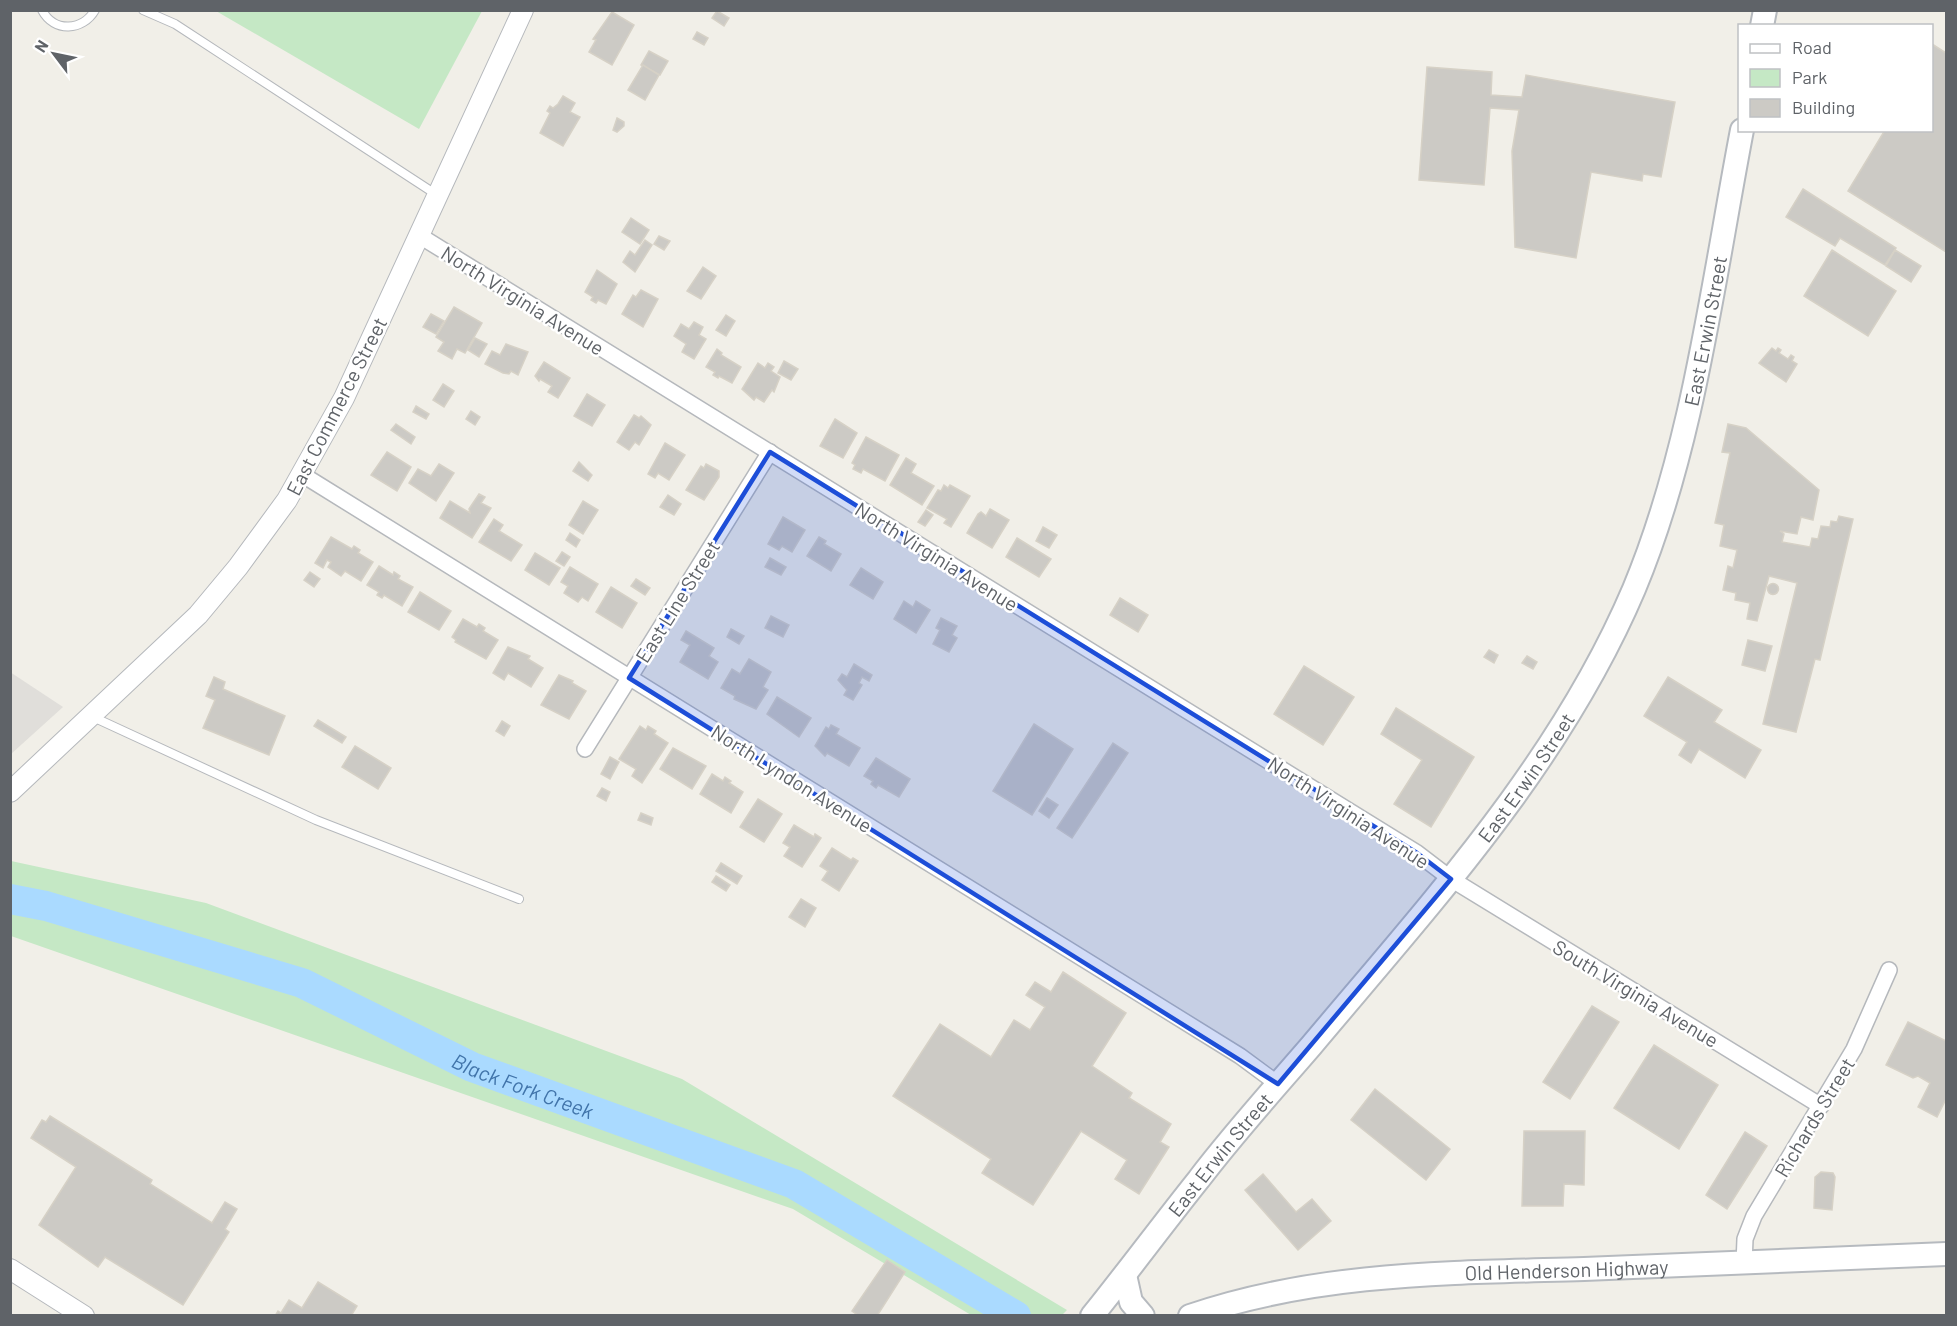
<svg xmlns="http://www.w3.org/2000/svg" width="1957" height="1326" font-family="Barlow,sans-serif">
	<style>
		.industrial { fill: #e0deda }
		.green { fill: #c5e8c5 }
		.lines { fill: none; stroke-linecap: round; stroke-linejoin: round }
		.river { stroke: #aadaff; stroke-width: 30 }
		.building { fill: #cccac5; stroke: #d6d1c6; stroke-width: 1.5 }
		.service-casing { stroke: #b5b8bc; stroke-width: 10 }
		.minor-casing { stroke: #b5b8bc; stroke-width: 18 }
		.tertiary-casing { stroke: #b5b8bc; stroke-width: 22 }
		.secondary-casing { stroke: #b6babf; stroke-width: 26 }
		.service { stroke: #fff; stroke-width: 8 }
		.minor { stroke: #fff; stroke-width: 15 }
		.tertiary { stroke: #fff; stroke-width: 20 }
		.secondary { stroke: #fff; stroke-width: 22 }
		.marked { fill: #1d4ed8; fill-opacity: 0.2; stroke: #1d4ed8; stroke-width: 4.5; stroke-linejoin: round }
		.labels { text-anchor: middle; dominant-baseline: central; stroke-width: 5; stroke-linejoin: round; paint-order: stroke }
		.street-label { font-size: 20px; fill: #5f6368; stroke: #fff }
		.water-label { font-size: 21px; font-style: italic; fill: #4174aa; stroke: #fff }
	</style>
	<rect width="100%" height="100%" fill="#f1efe8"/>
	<polygon class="industrial" points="10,672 63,707 11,754 10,754"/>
	<g class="green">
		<polygon points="216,11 482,11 419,129"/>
		<polygon points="11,861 206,903 682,1079 1067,1310 1062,1315 971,1315 793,1209 11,936"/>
	</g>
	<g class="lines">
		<path class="river" id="s1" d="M10 899 46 906 302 983 472 1067 794 1184 1016 1316"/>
	</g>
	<g class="building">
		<polygon points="717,11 729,18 724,26 712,18"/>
		<polygon points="612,12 634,25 612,65 589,52 596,40 593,39"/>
		<polygon points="697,32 708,38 704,45 693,39"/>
		<polygon points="1932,44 1946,53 1946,252 1848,191 1885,130 1932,130"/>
		<polygon points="649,51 668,61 660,75 641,65"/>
		<polygon points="643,65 659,75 645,100 628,90"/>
		<polygon points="1427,67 1492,72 1491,95 1522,97 1526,75 1675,102 1661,177 1643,174 1642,181 1591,172 1576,258 1515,247 1512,151 1519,110 1490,108 1484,185 1419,180"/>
		<polygon points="563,96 575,103 570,112 580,117 563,146 540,133 550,113 547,111 550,106 553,108 558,104"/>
		<polygon points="617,118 624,122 624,126 617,132 613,130"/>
		<polygon points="1803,189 1896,248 1885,265 1840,238 1835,246 1786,217"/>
		<polygon points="631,218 649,230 640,244 622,232"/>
		<polygon points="659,236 670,241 664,250 654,244"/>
		<polygon points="645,240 652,245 635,272 623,262 630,251 635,255"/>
		<polygon points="1832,250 1896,291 1868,336 1804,296"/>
		<polygon points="1895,250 1921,266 1911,282 1886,266"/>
		<polygon points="703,267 716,276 701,299 687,291"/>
		<polygon points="597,270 617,284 606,304 598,300 596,303 591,300 593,297 585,292"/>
		<polygon points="641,290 658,299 643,327 622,314 633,295 636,297"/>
		<polygon points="454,307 482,323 465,353 457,349 452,359 438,351 444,342 436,337"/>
		<polygon points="431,314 444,321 436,334 423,327"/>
		<polygon points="726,315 735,321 726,336 716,330"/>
		<polygon points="694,322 703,327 699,335 706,339 694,359 682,352 686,344 674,336 681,324 689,329"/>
		<polygon points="475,338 487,344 479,357 468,350"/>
		<polygon points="506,344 528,352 518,375 511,371 509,374 503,373 485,364 492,351 500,355"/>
		<polygon points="1772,348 1776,351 1778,348 1781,350 1779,353 1788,359 1791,355 1794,357 1792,361 1797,364 1786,382 1759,363"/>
		<polygon points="717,349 722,353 721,355 741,367 732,383 719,376 718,378 713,375 715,372 706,367"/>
		<polygon points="784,361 798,369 791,380 778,373"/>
		<polygon points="544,362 570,378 558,398 548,392 552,386 540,379 539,381 535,376"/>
		<polygon points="758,363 765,368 768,363 774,367 771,371 780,377 774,392 772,390 764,402 756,397 754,400 742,389"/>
		<polygon points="443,384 454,391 444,407 433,400"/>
		<polygon points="587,394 605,405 592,426 574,416"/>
		<polygon points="416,406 429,414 426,419 413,412"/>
		<polygon points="471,411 480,417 475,425 466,419"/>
		<polygon points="634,415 639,418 641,416 651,425 639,445 635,442 629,450 617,442"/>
		<polygon points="835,419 857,433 843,458 820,446"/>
		<polygon points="396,424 415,437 411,444 391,430"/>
		<polygon points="1728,424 1746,428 1819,490 1813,520 1801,517 1797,534 1780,531 1784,534 1782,542 1810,547 1812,538 1818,539 1821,526 1830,527 1831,521 1837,522 1839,516 1853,519 1820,660 1815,659 1796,732 1763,724 1797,583 1769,576 1757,621 1747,619 1750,603 1735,600 1736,593 1723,590 1728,566 1733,568 1737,550 1720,546 1724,525 1715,523 1730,453 1722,452"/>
		<polygon points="866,437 899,455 885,481 863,469 861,473 853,469 855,465 852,463"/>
		<polygon points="665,443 685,455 669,480 658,473 655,478 648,474"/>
		<polygon points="387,452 411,467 397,491 371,475"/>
		<polygon points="906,458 916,464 911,473 934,486 922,505 890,485"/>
		<polygon points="579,462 592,475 588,481 573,471"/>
		<polygon points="439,464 454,473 436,501 409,483 418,469 431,476"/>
		<polygon points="706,464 719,471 719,477 704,500 686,490 701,466 704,468"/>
		<polygon points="944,485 948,488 950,485 970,496 951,527 944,523 947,519 927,508 938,490 941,491"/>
		<polygon points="479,494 485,497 481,503 491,508 472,538 440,518 450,501 470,513 469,509"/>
		<polygon points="668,495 681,504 674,515 660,507"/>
		<polygon points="583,501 598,510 583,534 569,525"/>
		<polygon points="990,509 1009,520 992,548 967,533 978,514 981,512 986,516"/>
		<polygon points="926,510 933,515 925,526 918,522"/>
		<polygon points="783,517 805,530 792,552 782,546 779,550 768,544"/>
		<polygon points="494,519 503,525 499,531 522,545 511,561 479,542"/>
		<polygon points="1043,527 1057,535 1049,548 1036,541"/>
		<polygon points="570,533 580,540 576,547 566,540"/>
		<polygon points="331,537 352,549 354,546 360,550 358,553 373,562 361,581 345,571 341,576 328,567 331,562 327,560 323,568 315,563"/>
		<polygon points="819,537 826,541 824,544 841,554 831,571 807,556"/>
		<polygon points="1017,538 1051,559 1039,577 1006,557"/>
		<polygon points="562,552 570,557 564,566 556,561"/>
		<polygon points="535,553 560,568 549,585 525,570"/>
		<polygon points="770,558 786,567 781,575 765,567"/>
		<polygon points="379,566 393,575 394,572 400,576 398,579 413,587 402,606 384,595 382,598 377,595 379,592 367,585"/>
		<polygon points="570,567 598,584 588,601 582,597 578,602 564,593 568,586 561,582"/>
		<polygon points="861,568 883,582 873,599 850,585"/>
		<polygon points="310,572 320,579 314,587 304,580"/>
		<polygon points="636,579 650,588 645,595 631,586"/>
		<circle cx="1773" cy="589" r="5.5"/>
		<polygon points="611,587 637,603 622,628 596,612"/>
		<polygon points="420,592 451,611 439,630 408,612"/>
		<polygon points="1120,598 1148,615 1138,632 1110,615"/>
		<polygon points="904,601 913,607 916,601 930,610 916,633 894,619"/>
		<polygon points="771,616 789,625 783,637 765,628"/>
		<polygon points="941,618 957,626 952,635 957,638 949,652 933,644 940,630 936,628"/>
		<polygon points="463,619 477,627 479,624 485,628 483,631 498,640 486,659 455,642 456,640 452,637"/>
		<polygon points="731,629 744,636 739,644 727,637"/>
		<polygon points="686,631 714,648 709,656 718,662 708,679 680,662 690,645 681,640"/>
		<polygon points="1748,640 1772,646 1765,671 1742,665"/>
		<polygon points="508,647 530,656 528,659 543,668 531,687 508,673 504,680 493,673"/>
		<polygon points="1489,650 1498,655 1494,663 1484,657"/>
		<polygon points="1527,656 1537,662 1533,669 1522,663"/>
		<polygon points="749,659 771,672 763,687 768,690 756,709 734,699 735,696 721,688 732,669 740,674"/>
		<polygon points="854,664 872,675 869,681 862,677 859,683 862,685 853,700 844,695 847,690 838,680 842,674 847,677"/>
		<polygon points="1304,666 1354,697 1323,745 1274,714"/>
		<polygon points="559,675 573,681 572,683 586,691 569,719 541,705"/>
		<polygon points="214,677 225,682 223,689 285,716 269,755 203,728 215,700 206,696"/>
		<polygon points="1668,677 1722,710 1714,722 1761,750 1745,778 1699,749 1691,763 1679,755 1687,742 1644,716"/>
		<polygon points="777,697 811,718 799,737 767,714"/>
		<polygon points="1396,708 1474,757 1431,827 1394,804 1422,760 1381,734"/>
		<polygon points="318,720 346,737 342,743 314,726"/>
		<polygon points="502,721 510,726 504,736 496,731"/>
		<polygon points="1034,724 1073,749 1032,815 993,791"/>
		<polygon points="831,725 839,729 836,734 860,748 849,766 827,753 825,756 815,746 826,727 829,729"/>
		<polygon points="640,726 646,730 648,726 656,731 654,734 668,743 642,783 632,776 636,769 619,759"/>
		<polygon points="1113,743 1128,753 1072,838 1057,828"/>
		<polygon points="355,746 391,768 378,789 342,767"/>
		<polygon points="673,748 706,766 692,789 660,769"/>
		<polygon points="610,757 619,762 610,779 601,774"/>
		<polygon points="876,758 910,779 899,797 878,785 876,788 871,784 873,781 864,776"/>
		<polygon points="712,774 723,781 725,777 731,781 729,783 743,792 731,813 700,794"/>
		<polygon points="602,788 610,792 606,801 597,796"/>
		<polygon points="1047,798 1058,805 1049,818 1039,811"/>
		<polygon points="758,799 782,814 764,842 740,827"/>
		<polygon points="641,813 653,818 651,825 638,820"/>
		<polygon points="794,825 814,837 815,834 821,838 802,867 784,856 790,847 783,843"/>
		<polygon points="832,848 851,860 853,858 858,861 839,891 822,880 828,871 820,866"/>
		<polygon points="721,863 742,876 737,884 716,871"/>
		<polygon points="716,876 730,885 726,891 712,882"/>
		<polygon points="801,899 816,908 805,927 789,917"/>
		<polygon points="1063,972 1126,1013 1092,1066 1132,1093 1129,1098 1171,1124 1160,1142 1169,1147 1139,1194 1115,1179 1127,1160 1081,1131 1033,1205 982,1173 991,1159 893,1096 940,1024 991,1057 1014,1020 1030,1030 1045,1007 1026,995 1035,982 1051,992"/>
		<polygon points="1592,1006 1619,1022 1570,1099 1543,1082"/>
		<polygon points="1908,1022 1946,1041 1946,1099 1937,1117 1918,1107 1930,1083 1918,1076 1913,1078 1886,1065"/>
		<polygon points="1654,1045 1718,1085 1679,1149 1614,1108"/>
		<polygon points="1375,1089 1450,1149 1426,1180 1351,1120"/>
		<polygon points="50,1116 152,1180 150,1184 212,1223 225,1202 237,1209 225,1229 229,1232 183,1305 105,1257 98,1267 39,1225 76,1167 31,1138 42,1120 46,1122"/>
		<polygon points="1524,1131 1585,1131 1584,1185 1564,1184 1563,1206 1522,1206"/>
		<polygon points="1745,1132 1767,1146 1727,1209 1706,1195"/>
		<polygon points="1821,1172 1833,1173 1835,1177 1832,1210 1814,1208 1815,1177"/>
		<polygon points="1263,1174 1296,1212 1312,1199 1331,1221 1298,1250 1245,1190"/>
		<polygon points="887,1260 905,1272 877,1316 859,1316 852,1311"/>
		<polygon points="318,1282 357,1306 351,1316 275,1316 278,1311 281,1313 289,1300 302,1308"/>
	</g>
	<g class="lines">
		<defs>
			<g id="service">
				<path d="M42 10C54 33 83 31 95 10"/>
				<polyline points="143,10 175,24 437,195"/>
				<polyline points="93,717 316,820 519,899"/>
			</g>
			<g id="minor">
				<polyline points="420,236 1417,853 1451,879 1821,1106"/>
				<polyline points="303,475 1240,1056 1278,1084"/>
				<polyline points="585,749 770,452"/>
				<polyline points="1744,1264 1745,1239 1754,1216 1854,1049 1889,970"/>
			</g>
			<g id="tertiary">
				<polyline points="10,792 198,615 238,567 287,500 344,398 523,10"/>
				<polyline points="10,1269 84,1316"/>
			</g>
			<g id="secondary">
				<polyline points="1762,26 1765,10"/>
				<polyline points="1125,1275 1131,1302 1143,1316"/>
				<path id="s2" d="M1092 1316C1129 1270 1163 1224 1199 1179 1234 1133 1273 1090 1311 1046 1431 903 1560 763 1634 589 1693 448 1713 281 1742 130"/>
				<path id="s3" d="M1190 1316C1318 1272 1451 1273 1584 1269 1705 1265 1826 1260 1946 1254"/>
			</g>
		</defs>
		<use href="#service" class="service-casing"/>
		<use href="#minor" class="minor-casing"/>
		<use href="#tertiary" class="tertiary-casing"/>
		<use href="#secondary" class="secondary-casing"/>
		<use href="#service" class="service"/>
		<use href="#minor" class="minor"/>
		<use href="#tertiary" class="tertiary"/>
		<use href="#secondary" class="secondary"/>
	</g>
	<path class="marked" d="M770 452 1417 853 1451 879 1278 1084 629 678Z"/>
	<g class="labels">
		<g class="street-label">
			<text transform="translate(523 300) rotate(32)">North Virginia Avenue</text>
			<text stroke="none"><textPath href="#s2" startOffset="1178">East Erwin Street</textPath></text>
			<text transform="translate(336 406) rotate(-63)">East Commerce Street</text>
			<text transform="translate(937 556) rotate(32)">North Virginia Avenue</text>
			<text transform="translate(677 601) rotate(-58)">East Line Street</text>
			<text transform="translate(792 778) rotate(32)">North Lyndon Avenue</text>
			<text stroke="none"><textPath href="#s2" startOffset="692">East Erwin Street</textPath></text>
			<text transform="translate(1349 812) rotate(33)">North Virginia Avenue</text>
			<text transform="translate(1636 993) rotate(31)">South Virginia Avenue</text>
			<text transform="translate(1814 1117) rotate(-59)">Richards Street</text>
			<text stroke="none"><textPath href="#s2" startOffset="206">East Erwin Street</textPath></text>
			<text stroke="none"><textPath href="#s3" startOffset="381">Old Henderson Highway</textPath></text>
		</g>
		<g class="water-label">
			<text stroke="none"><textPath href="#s1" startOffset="548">Black Fork Creek</textPath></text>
		</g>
	</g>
	<rect width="1957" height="1326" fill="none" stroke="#5f6368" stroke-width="24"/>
	<rect x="1738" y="24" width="195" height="108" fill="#ffffff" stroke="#bfc1c3" stroke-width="1.5"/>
	<rect x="1750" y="44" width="30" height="9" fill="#ffffff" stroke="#bfc1c3" stroke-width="1.5"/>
	<text x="1792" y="54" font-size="18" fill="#5f6368">Road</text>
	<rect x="1750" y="69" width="30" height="18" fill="#c5e8c5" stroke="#bfc1c3" stroke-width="1.5"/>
	<text x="1792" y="84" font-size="18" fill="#5f6368">Park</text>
	<rect x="1750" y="99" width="30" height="18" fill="#cccac5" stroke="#bfc1c3" stroke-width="1.5"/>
	<text x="1792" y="114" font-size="18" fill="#5f6368">Building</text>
	<g transform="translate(54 54) rotate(302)" stroke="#ffffff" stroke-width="4.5" paint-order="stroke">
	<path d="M0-4.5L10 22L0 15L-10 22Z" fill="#5f6368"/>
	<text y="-9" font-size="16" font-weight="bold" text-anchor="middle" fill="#5f6368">N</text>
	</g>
</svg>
